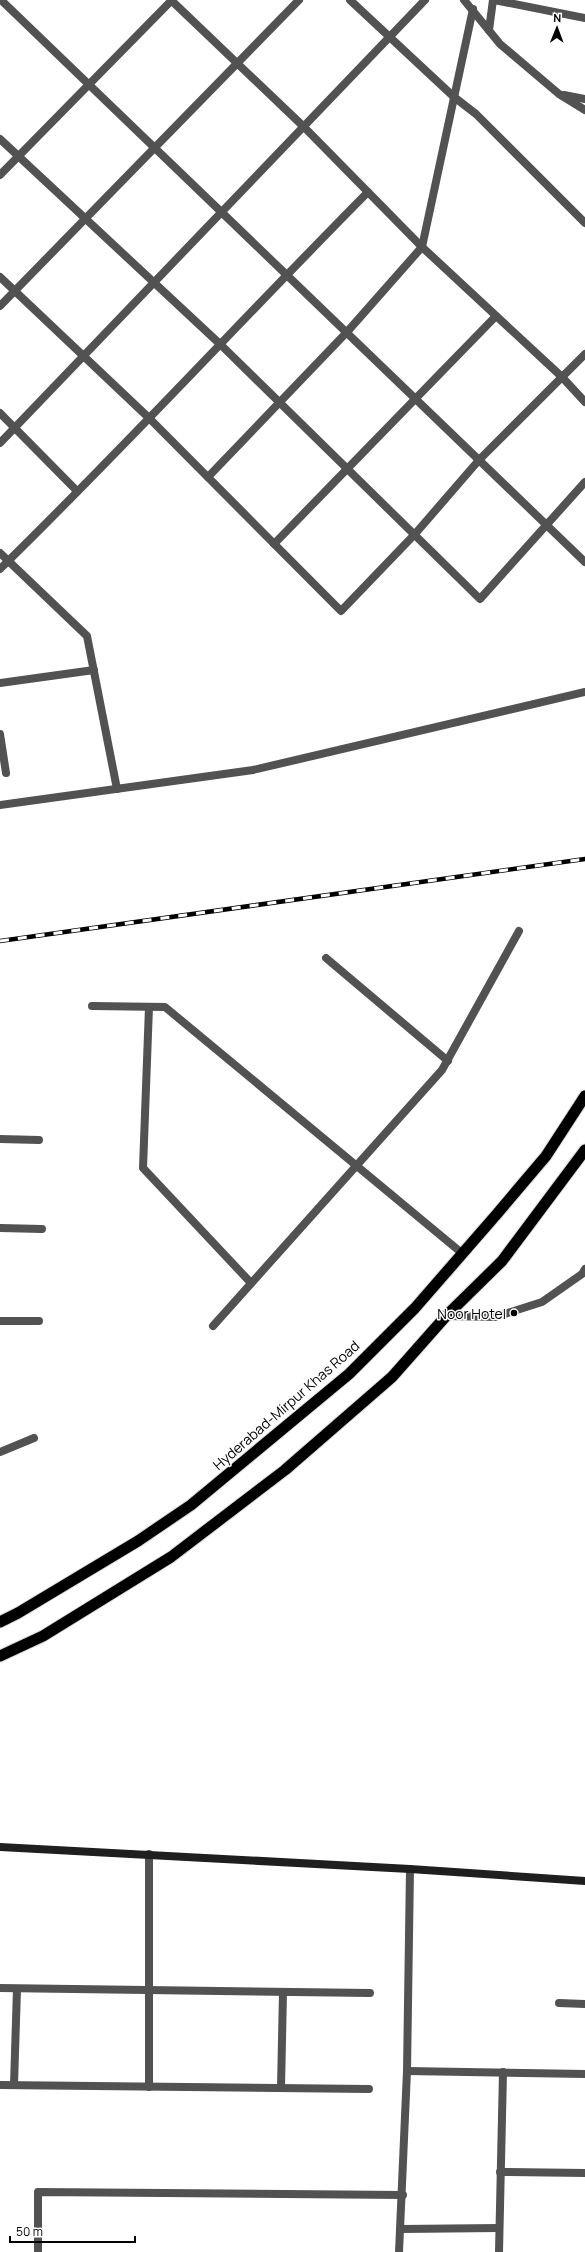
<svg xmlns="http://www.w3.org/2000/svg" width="585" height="2252" font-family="Manrope,sans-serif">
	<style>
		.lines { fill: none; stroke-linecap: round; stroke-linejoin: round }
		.trunk-casing { stroke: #dbdbdb; stroke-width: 13 }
		.service { stroke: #525252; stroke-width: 8 }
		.minor { stroke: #525252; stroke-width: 8 }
		.tertiary { stroke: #525252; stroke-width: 8 }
		.secondary { stroke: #1f1f1f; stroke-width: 8 }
		.trunk { stroke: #000; stroke-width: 11 }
		.rail-casing { stroke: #000; stroke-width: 4.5 }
		.rail { stroke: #fff; stroke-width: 3; stroke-dasharray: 9; stroke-linecap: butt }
		.poi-dot { fill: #000; stroke: #fff; stroke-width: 1.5 }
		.labels { text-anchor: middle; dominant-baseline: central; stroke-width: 3; stroke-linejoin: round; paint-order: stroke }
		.poi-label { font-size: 14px; fill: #000; stroke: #fff; text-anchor: end }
		.street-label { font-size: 14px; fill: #000; stroke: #fff }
	</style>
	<rect width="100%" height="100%" fill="#fff"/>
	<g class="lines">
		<defs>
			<g id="trunk">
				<polyline points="0,1622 18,1613 138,1541 191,1505 349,1374 415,1308 496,1215 546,1156 585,1096"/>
				<polyline points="0,1656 43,1636 171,1557 285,1470 392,1377 446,1316 502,1261 585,1150"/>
			</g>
		</defs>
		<use href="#trunk" class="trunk-casing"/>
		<polyline class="service" points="446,1316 495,1317 542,1302 582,1274 585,1269"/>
		<g class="minor">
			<polyline points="1,0 585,562"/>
			<polyline points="171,0 304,127 422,247 562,377 585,402"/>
			<polyline points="350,0 454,97 476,114 585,223"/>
			<polyline points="464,0 500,44 559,94 585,110"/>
			<polyline points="494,0 585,18"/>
			<polyline points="489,30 493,0"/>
			<polyline points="564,95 585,99"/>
			<polyline points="0,139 221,345 480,599 585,482"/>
			<polyline points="0,175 171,1"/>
			<polyline points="0,277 149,418 341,611 415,534 479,460 585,354"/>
			<polyline points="0,306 299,0"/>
			<polyline points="0,413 77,491"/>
			<polyline points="0,443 425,0"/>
			<polyline points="208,477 347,332 422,247 473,9"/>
			<polyline points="274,544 496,316"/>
			<polyline points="0,553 87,636 117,789"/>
			<path d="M0 569C126 446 244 317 368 192"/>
			<polyline points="0,683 94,670"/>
			<polyline points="0,734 6,773"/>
			<polyline points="326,958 448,1061"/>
			<polyline points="92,1006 165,1007 463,1254"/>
			<polyline points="149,1007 143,1168 251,1283"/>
			<polyline points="0,1139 39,1140"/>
			<polyline points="0,1228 42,1229"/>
			<polyline points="0,1321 39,1321"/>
			<polyline points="213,1326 442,1070 519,931"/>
			<polyline points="0,1452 34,1438"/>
			<polyline points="0,1988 370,1993"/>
			<polyline points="559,2003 585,2004"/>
			<polyline points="407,2071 585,2074"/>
			<polyline points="0,2085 369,2089"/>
			<polyline points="14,2085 17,1989"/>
			<polyline points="149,2087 149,1854"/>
			<polyline points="281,2088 283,1992"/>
			<polyline points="500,2172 585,2173"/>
			<polyline points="401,2229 499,2228"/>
			<polyline points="38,2252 38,2192 403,2195"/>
			<polyline points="399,2252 407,2071 410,1869"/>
			<polyline points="499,2252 503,2072"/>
		</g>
		<polyline class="tertiary" points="0,805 253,770 585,692"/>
		<polyline class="secondary" points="0,1847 410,1869 585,1881"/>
		<use href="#trunk" class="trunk"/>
		<defs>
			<polyline id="rail" points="0,941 585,859"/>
		</defs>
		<use href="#rail" class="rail-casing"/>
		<use href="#rail" class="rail"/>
	</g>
	<circle class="poi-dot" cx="514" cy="1313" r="4"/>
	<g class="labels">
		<g class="poi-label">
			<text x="506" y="1313">Noor Hotel</text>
		</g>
		<g class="street-label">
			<text transform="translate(286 1405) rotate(-41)">Hyderabad-Mirpur Khas Road</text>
		</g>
	</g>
	<g transform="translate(557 28) rotate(1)" stroke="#ffffff" stroke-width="3" paint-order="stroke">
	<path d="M0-3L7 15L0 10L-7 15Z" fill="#000000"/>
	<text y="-6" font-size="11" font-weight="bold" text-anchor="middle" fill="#000000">N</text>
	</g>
	<path d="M10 2236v6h125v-6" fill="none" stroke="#000000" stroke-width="2"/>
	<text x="16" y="2236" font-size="12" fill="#000000" stroke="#ffffff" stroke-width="3" paint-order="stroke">50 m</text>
</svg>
